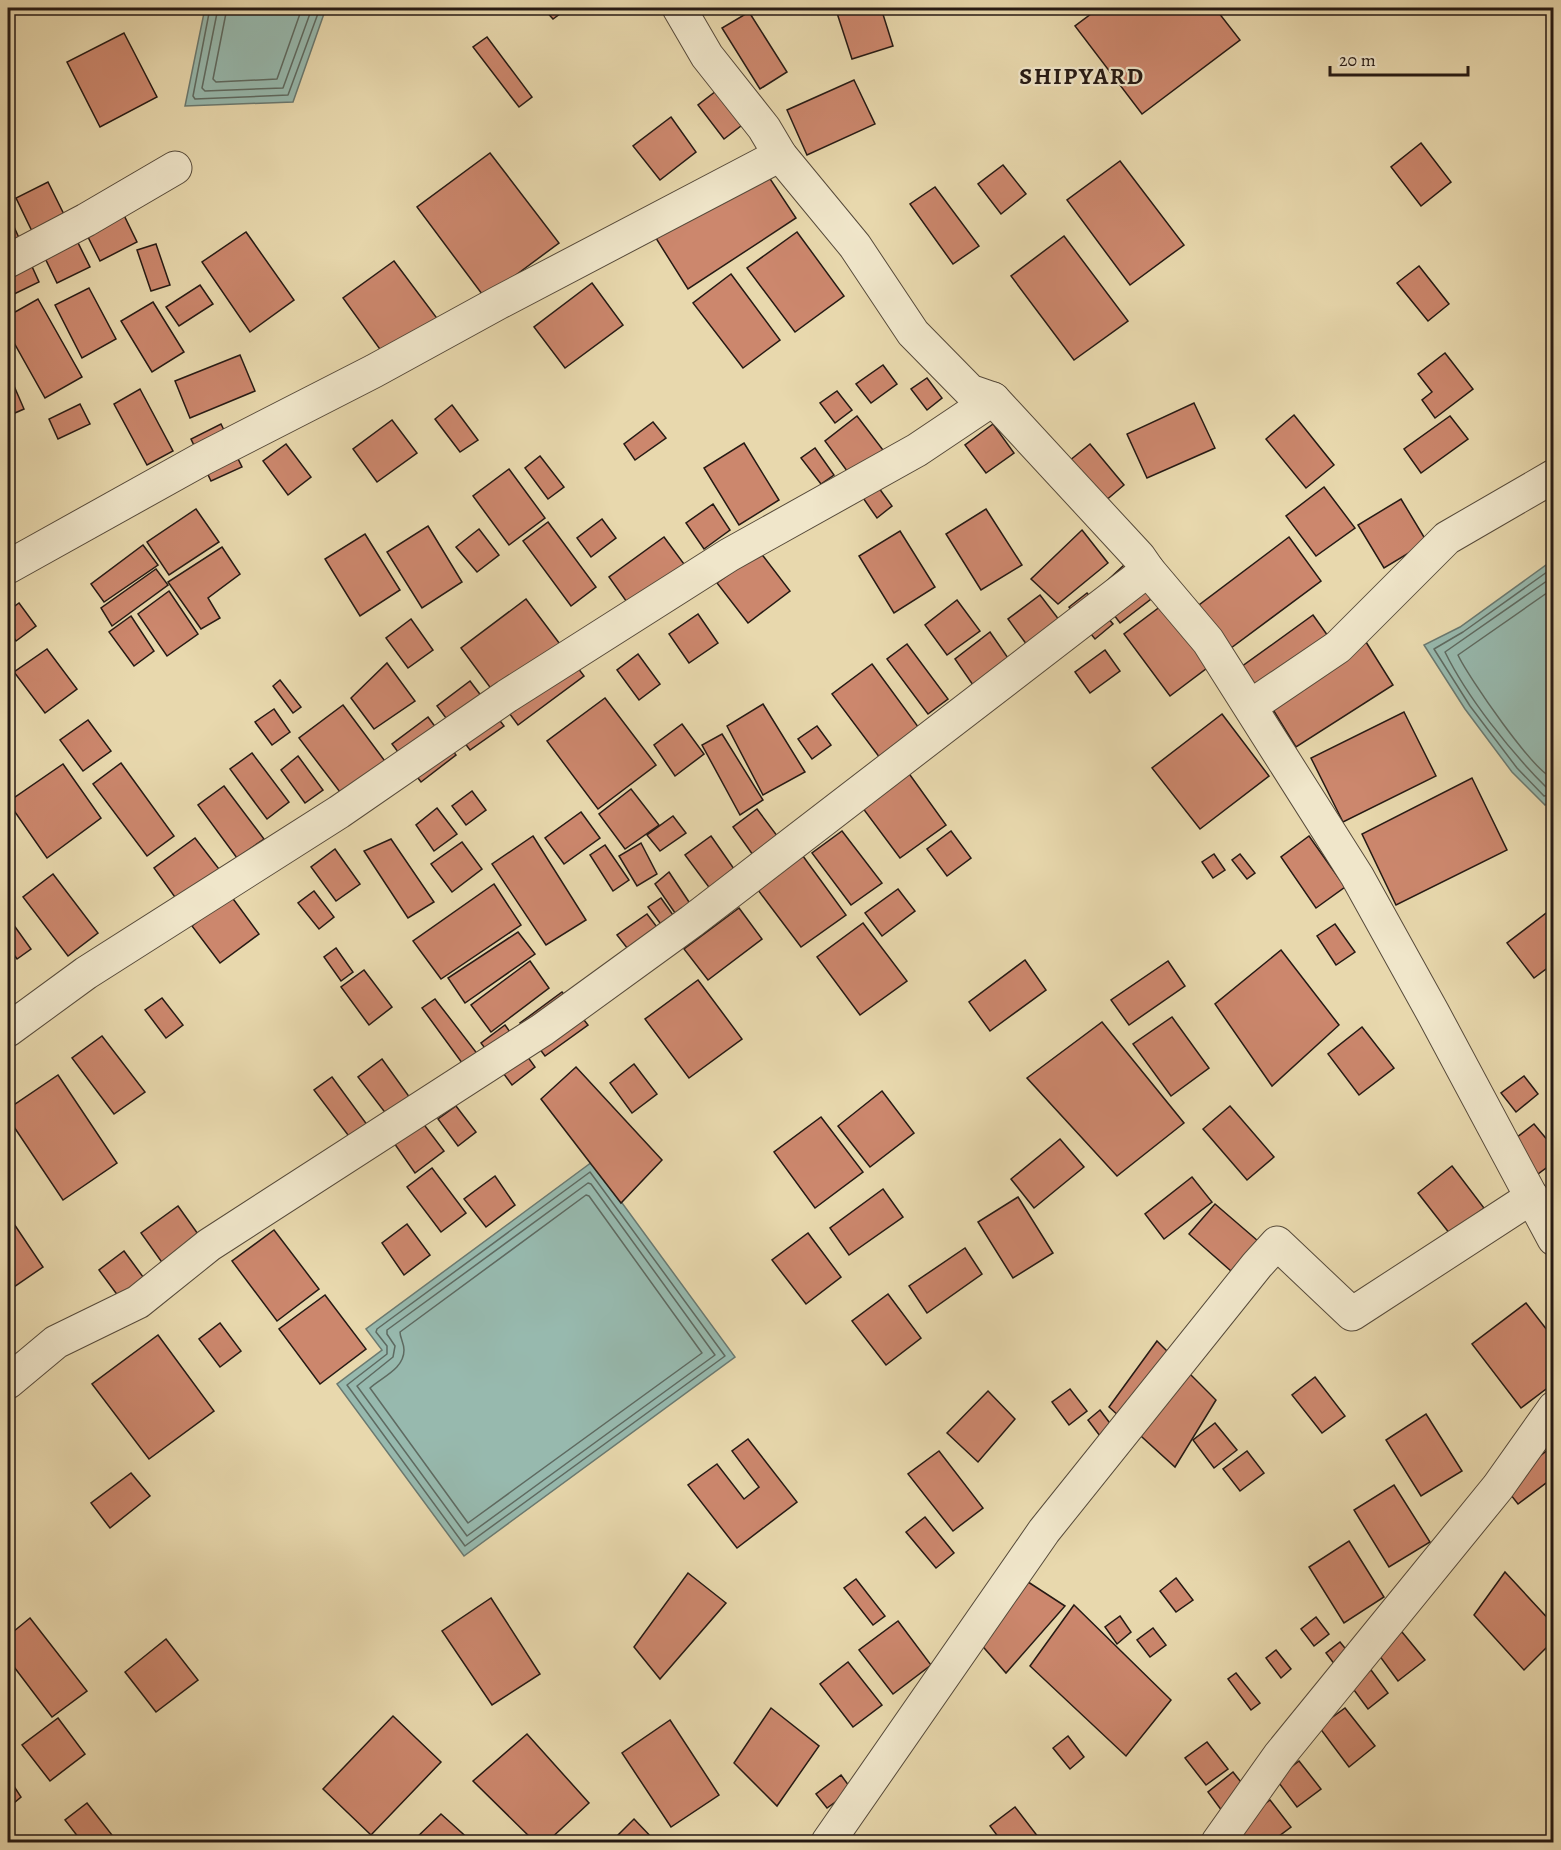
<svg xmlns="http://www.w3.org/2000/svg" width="1561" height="1850" font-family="Alegreya,serif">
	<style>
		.water { fill: #97b9ae; stroke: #6a7970; stroke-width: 1.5 }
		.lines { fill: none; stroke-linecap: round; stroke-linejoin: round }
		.shore { stroke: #5e6a61; stroke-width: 1.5 }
		.building { fill: #cc876d; stroke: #261a14; stroke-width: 1.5 }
		.minor-casing { stroke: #564a3a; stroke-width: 35 }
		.minor { stroke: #f0e6ca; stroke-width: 33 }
		.labels { text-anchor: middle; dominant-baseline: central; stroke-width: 4.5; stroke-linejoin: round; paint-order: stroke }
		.district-label { font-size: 24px; font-weight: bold; letter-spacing: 1.5px; fill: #261a14; stroke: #f0e6ca }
	</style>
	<rect width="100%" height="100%" fill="#e8d8ad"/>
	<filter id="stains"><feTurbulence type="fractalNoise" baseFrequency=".00333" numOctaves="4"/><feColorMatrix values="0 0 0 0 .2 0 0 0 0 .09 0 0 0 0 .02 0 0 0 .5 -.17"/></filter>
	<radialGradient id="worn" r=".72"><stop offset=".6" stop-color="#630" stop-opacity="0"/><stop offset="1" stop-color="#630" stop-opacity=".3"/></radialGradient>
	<g class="water">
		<polygon points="205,8 326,8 293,102 185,106"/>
		<polygon points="1553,560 1554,799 1545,805 1512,772 1465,709 1424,645 1460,627"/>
		<polygon points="592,1162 735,1357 464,1556 337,1384 382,1350 366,1329"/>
	</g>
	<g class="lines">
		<g class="shore">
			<polyline points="210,8 193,96 195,99 288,95 320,8"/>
			<polyline points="218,8 202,88 205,91 283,88 312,8"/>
			<polyline points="227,8 213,79 216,82 277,79 302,8"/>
			<polyline points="1554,567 1463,632 1434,649 1470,706 1517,768 1544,796 1554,794"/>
			<path d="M1554 576 1445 652C1467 697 1510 751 1546 787H1554"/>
			<path d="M1554 588 1458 655C1467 675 1536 776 1554 778"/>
			<polygon points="590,1172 725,1356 465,1546 347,1385 387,1354 387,1346 376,1332 377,1329"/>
			<polygon points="588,1183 591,1184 715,1355 467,1536 357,1386 393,1357 395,1346 387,1334 387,1330"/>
			<path d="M586 1195 589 1196 702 1353 468 1523 370 1388C382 1377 404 1369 404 1350 404 1343 400 1338 400 1332Z"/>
		</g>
	</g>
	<g class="building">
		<polygon points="543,8 568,8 553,19"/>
		<polygon points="842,8 881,8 893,46 852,59 836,10"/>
		<polygon points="1099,8 1215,8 1240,40 1142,114 1075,26"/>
		<polygon points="749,12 787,72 760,89 722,28"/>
		<polygon points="124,33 157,97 100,127 67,62"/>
		<polygon points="487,37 532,97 519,107 473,47"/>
		<polygon points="854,80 875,124 807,155 787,110"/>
		<polygon points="720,88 746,122 724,139 698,105"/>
		<polygon points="671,117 696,152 660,180 633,146"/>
		<polygon points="1421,143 1451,182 1421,206 1391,167"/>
		<polygon points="490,153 559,243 485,298 417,207"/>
		<polygon points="1120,161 1184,245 1130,285 1067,200"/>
		<polygon points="761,165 796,218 688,289 654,235"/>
		<polygon points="1003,165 1026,194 1001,214 978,184"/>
		<polygon points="48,182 90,267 57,283 16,198"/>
		<polygon points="935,187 979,246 953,264 910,204"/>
		<polygon points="118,203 137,242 100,261 80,221"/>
		<polygon points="10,218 39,282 8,297 8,219"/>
		<polygon points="246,232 294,300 250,332 202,262"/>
		<polygon points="797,232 844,296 795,332 747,268"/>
		<polygon points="1064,236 1128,321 1074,360 1011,276"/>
		<polygon points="156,244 170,285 151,291 137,250"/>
		<polygon points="394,261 439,321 387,359 343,298"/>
		<polygon points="1419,266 1449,304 1428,321 1397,283"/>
		<polygon points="731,274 780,340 743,368 693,303"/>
		<polygon points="592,283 623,325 565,368 534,327"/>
		<polygon points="200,285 213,304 179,326 166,307"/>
		<polygon points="89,288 116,339 82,358 55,305"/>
		<polygon points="38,299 82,377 45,398 8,332 8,316"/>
		<polygon points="153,302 184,352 152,372 121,321"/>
		<polygon points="1445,353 1473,389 1435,418 1422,400 1432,392 1418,374"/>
		<polygon points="240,355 255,391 190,418 175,381"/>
		<polygon points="883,365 897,384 871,403 856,384"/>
		<polygon points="8,372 24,409 8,416"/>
		<polygon points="927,378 942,398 927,410 911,389"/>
		<polygon points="140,389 173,451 147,465 114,404"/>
		<polygon points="837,391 852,410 835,423 820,403"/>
		<polygon points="1194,403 1215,448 1147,478 1127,434"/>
		<polygon points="80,404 90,424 58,439 49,419"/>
		<polygon points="452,405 478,440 460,452 435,419"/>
		<polygon points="1294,415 1334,465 1306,488 1266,439"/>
		<polygon points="857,416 883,450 850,475 825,441"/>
		<polygon points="1450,416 1468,439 1421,473 1404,449"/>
		<polygon points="392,420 417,453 377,482 353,449"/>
		<polygon points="653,422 666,438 635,460 624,444"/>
		<polygon points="221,424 242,467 211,481 191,439"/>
		<polygon points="993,424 1014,453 986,473 965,445"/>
		<polygon points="744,443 779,500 739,525 704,468"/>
		<polygon points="286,444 311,477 288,495 263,461"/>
		<polygon points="1090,444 1124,485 1104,502 1069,461"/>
		<polygon points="815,448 834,475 821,484 801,458"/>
		<polygon points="540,456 564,487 548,499 525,468"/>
		<polygon points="509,469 545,518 509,545 473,496"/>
		<polygon points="876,484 892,506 877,518 861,495"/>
		<polygon points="1324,487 1355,528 1316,556 1286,516"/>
		<polygon points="1401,499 1427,542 1384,568 1358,525"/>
		<polygon points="713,504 730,530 704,549 686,523"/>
		<polygon points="196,509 219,542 169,575 147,542"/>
		<polygon points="986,509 1022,565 981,590 946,534"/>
		<polygon points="602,519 616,538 591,557 577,538"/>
		<polygon points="548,522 596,587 571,606 523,541"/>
		<polygon points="428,526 462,582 422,608 387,552"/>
		<polygon points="479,529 499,555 477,572 456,547"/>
		<polygon points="1082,530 1108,563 1058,604 1031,579"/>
		<polygon points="900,531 935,587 894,613 859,556"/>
		<polygon points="365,534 400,590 360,616 325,559"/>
		<polygon points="664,537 684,564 629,605 609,577"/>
		<polygon points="1289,537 1321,581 1231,648 1199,605"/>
		<polygon points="143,545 158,565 104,602 91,584"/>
		<polygon points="222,547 240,574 208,598 220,618 201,629 168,582"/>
		<polygon points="760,552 790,591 748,623 717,583"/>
		<polygon points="1125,564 1151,599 1120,623 1096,591"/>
		<polygon points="156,569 168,585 112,626 101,608"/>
		<polygon points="169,591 198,634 167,656 138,614"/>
		<polygon points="1087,593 1113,624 1095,639 1069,607"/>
		<polygon points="1040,595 1060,621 1027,645 1008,619"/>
		<polygon points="526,599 584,676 518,725 461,648"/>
		<polygon points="957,600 980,631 947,655 925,625"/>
		<polygon points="19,603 36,626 16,641 8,629 8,611"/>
		<polygon points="1165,603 1211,665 1170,696 1124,634"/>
		<polygon points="698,614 718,643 689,663 669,634"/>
		<polygon points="1313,615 1333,643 1261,695 1241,667"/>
		<polygon points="131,616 154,651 134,666 109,632"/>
		<polygon points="411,619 433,650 408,668 386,638"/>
		<polygon points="990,632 1008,658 973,685 955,659"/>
		<polygon points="1366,642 1393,685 1296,747 1269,703"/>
		<polygon points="907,644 948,699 928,714 887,659"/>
		<polygon points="47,649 77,689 45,713 14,672"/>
		<polygon points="1105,650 1120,671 1090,693 1075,672"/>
		<polygon points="638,654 660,684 639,700 617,670"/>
		<polygon points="387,663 415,701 374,729 351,698"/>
		<polygon points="872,664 919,728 880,758 832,694"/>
		<polygon points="280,680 301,707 293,713 273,686"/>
		<polygon points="470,681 504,726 470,750 437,706"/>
		<polygon points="605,698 656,765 598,809 547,741"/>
		<polygon points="763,704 805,772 763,795 727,726"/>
		<polygon points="343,705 399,780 356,813 299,738"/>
		<polygon points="274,709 290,732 272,745 255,722"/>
		<polygon points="1404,712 1436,776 1343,822 1311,758"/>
		<polygon points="1222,714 1269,776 1200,829 1152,768"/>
		<polygon points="428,717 456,755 421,782 392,744"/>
		<polygon points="88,720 111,751 83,771 60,740"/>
		<polygon points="682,724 704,754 675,776 654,745"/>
		<polygon points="817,726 831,745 812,759 798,739"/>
		<polygon points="722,734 763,800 740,815 702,745"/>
		<polygon points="252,753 289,802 267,819 230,769"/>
		<polygon points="298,756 323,790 305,803 281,770"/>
		<polygon points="121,763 174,836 147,856 93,784"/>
		<polygon points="63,764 101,818 47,858 8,802"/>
		<polygon points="905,768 946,825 900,858 859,803"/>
		<polygon points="1472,778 1507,850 1396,905 1362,834"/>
		<polygon points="224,786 264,839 237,858 198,805"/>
		<polygon points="631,789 659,825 625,849 599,814"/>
		<polygon points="472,791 486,810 466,825 452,806"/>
		<polygon points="437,808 457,834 434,851 416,825"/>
		<polygon points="757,809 778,837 753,855 733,827"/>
		<polygon points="581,812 600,838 564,864 545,838"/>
		<polygon points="673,816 686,833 660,851 647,835"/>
		<polygon points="842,831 882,883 851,905 812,853"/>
		<polygon points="951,831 971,858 947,876 927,849"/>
		<polygon points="533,836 586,920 546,945 492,864"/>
		<polygon points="711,836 739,876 714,894 685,855"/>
		<polygon points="1309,836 1345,887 1316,908 1281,857"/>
		<polygon points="195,838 219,869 177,900 154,868"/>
		<polygon points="391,839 434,902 408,918 364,851"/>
		<polygon points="462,842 482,869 452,892 431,864"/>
		<polygon points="641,843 657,874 637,886 619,856"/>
		<polygon points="605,845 629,880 613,891 590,855"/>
		<polygon points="335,849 360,884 336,901 311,867"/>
		<polygon points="800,852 846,915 801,947 755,886"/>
		<polygon points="1214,854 1225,870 1213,878 1202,862"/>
		<polygon points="1240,854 1255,873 1247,879 1232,860"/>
		<polygon points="669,872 695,911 682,923 655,884"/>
		<polygon points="53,874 98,933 68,956 23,897"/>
		<polygon points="494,884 521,925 441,979 413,941"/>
		<polygon points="898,889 915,911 882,936 865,913"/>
		<polygon points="314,891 334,917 319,929 298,903"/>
		<polygon points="231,896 259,934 220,963 192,926"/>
		<polygon points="661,898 678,922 666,931 648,907"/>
		<polygon points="1554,907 1554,963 1534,978 1507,943"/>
		<polygon points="739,908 762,939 708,980 684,949"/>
		<polygon points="647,914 660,931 631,953 617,935"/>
		<polygon points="8,917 31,949 17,959 8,946"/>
		<polygon points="863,923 907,981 860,1015 817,957"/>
		<polygon points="1335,924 1355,952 1336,965 1317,936"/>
		<polygon points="518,932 535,954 465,1003 448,978"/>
		<polygon points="336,948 353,972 341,981 324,957"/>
		<polygon points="1281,950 1339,1025 1272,1086 1215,1004"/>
		<polygon points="1025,960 1046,990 990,1031 969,1002"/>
		<polygon points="530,961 549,988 491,1032 471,1005"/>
		<polygon points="1168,961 1185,986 1129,1025 1111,1000"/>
		<polygon points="364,970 392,1007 369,1025 341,987"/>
		<polygon points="698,980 742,1039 689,1078 645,1019"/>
		<polygon points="562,992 588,1025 545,1056 520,1023"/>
		<polygon points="162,998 183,1025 166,1038 145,1010"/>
		<polygon points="435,999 479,1056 465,1067 422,1008"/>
		<polygon points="1172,1017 1209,1068 1171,1096 1133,1044"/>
		<polygon points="1102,1022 1184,1123 1117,1176 1027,1078"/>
		<polygon points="505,1025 535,1067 512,1085 481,1043"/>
		<polygon points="1362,1027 1394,1068 1359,1095 1328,1054"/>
		<polygon points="102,1036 145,1092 114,1114 72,1058"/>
		<polygon points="382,1059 413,1102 390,1119 358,1077"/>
		<polygon points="634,1064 657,1094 632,1113 610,1083"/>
		<polygon points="576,1067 662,1160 621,1203 541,1099"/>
		<polygon points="58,1075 117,1163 63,1200 8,1118 8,1109"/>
		<polygon points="1524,1076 1538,1094 1516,1112 1501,1093"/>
		<polygon points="332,1077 368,1126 351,1139 314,1090"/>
		<polygon points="882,1091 914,1133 870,1167 838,1126"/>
		<polygon points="456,1106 476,1132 458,1146 438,1119"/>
		<polygon points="1230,1106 1274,1157 1247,1180 1203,1129"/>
		<polygon points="821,1117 863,1172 815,1208 774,1152"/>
		<polygon points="422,1122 444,1151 415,1173 394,1143"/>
		<polygon points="1534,1124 1554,1148 1554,1162 1538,1174 1512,1141"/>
		<polygon points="1060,1139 1084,1167 1034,1208 1011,1179"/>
		<polygon points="1452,1166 1484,1208 1450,1234 1418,1193"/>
		<polygon points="432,1168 466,1213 441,1232 407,1187"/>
		<polygon points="495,1176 515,1205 486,1227 464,1199"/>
		<polygon points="1192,1177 1212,1202 1164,1239 1145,1214"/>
		<polygon points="883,1189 903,1217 849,1255 830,1228"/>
		<polygon points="1018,1197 1053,1253 1013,1278 978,1222"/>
		<polygon points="1215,1204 1258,1241 1231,1271 1189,1234"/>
		<polygon points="178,1206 203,1241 166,1268 141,1233"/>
		<polygon points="8,1215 43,1267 8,1291"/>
		<polygon points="407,1224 430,1255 404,1275 382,1243"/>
		<polygon points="274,1230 319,1289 277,1321 232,1261"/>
		<polygon points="808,1233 841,1277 806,1304 772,1260"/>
		<polygon points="965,1248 982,1274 927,1313 909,1286"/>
		<polygon points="124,1251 149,1285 124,1304 99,1270"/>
		<polygon points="888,1294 921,1338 886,1365 852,1321"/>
		<polygon points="325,1295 366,1349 320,1384 279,1329"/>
		<polygon points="1526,1303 1554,1339 1554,1383 1521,1408 1472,1344"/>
		<polygon points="220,1323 241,1351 220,1367 199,1339"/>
		<polygon points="158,1335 214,1411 149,1459 92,1384"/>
		<polygon points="1157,1341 1216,1400 1175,1467 1109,1407"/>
		<polygon points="1315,1377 1345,1416 1322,1433 1292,1395"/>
		<polygon points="1070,1389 1087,1411 1069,1425 1052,1402"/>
		<polygon points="988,1391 1015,1419 978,1462 947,1433"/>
		<polygon points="1100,1410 1118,1434 1106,1444 1088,1420"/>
		<polygon points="1426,1414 1462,1471 1421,1496 1386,1440"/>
		<polygon points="1215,1423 1237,1450 1214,1468 1193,1440"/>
		<polygon points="748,1439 797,1502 737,1548 688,1485 717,1464 744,1499 759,1487 732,1451"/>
		<polygon points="1554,1445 1554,1477 1518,1504 1503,1485"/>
		<polygon points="939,1451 983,1508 953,1531 908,1474"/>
		<polygon points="1247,1451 1264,1473 1240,1491 1223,1469"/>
		<polygon points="131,1473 150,1496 110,1528 91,1503"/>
		<polygon points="1394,1485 1430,1542 1389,1567 1354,1510"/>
		<polygon points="925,1517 954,1553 936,1568 906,1532"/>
		<polygon points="1349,1541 1384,1597 1344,1623 1309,1567"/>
		<polygon points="1505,1572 1554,1625 1554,1640 1524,1670 1474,1615"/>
		<polygon points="688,1573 726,1603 660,1679 634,1647"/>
		<polygon points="1022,1578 1065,1606 1006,1673 978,1641"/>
		<polygon points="1176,1578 1193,1600 1176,1612 1160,1591"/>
		<polygon points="856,1579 885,1616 873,1625 844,1588"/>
		<polygon points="491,1598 540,1674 492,1705 442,1631"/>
		<polygon points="1074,1605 1171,1700 1126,1756 1030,1666"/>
		<polygon points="1120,1616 1131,1632 1117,1644 1105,1627"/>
		<polygon points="1316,1617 1329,1634 1314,1646 1301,1629"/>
		<polygon points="30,1618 87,1691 52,1717 8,1659 8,1636"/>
		<polygon points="898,1621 931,1665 893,1694 859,1650"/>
		<polygon points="1153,1628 1166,1645 1150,1657 1137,1640"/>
		<polygon points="1402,1632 1425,1660 1398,1681 1376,1651"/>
		<polygon points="166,1639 198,1680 156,1712 125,1672"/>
		<polygon points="1340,1642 1353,1658 1338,1669 1326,1653"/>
		<polygon points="1276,1650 1291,1669 1281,1678 1266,1658"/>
		<polygon points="848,1662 882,1705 853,1727 820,1684"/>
		<polygon points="1371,1670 1388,1693 1368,1709 1351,1686"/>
		<polygon points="1236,1673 1260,1703 1251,1710 1228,1679"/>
		<polygon points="771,1708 819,1746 777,1806 734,1763"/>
		<polygon points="1345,1708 1375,1746 1349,1767 1319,1727"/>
		<polygon points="393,1716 441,1762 371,1835 323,1789"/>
		<polygon points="58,1718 85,1754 50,1781 22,1745"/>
		<polygon points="670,1720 719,1795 671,1827 622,1753"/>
		<polygon points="527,1734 589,1803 547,1842 535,1842 473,1781"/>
		<polygon points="1068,1736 1084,1757 1070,1769 1053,1748"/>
		<polygon points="1207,1742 1228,1769 1206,1785 1185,1758"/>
		<polygon points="1299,1761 1321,1789 1297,1807 1276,1779"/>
		<polygon points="1233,1772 1248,1791 1222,1811 1208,1792"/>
		<polygon points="841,1775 852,1790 827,1808 816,1794"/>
		<polygon points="8,1777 21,1797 8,1808"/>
		<polygon points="1270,1800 1291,1827 1271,1842 1237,1842 1228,1832"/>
		<polygon points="87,1803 112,1835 103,1842 82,1842 65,1820"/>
		<polygon points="1015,1807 1042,1842 1002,1842 990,1826"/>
		<polygon points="441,1814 472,1842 412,1842"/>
		<polygon points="634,1819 656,1842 611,1842"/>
	</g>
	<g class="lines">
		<defs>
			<g id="minor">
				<polyline points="679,8 707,56 764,128 780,155 855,246 913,333 970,391 993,399 1139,557 1148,570 1208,641 1357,876 1433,1013 1554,1239"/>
				<polyline points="8,261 86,220 175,168"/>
				<polyline points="8,567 202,459 374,371 498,303 780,155"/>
				<polyline points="1251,706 1338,647 1447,538 1554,476"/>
				<polyline points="8,1030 86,973 339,812 507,696 729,555 917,450 993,399"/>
				<polyline points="8,1382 56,1342 138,1302 209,1245 542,1030 692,921 1148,570"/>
				<polyline points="828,1842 1044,1531 1257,1265 1277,1243 1352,1314 1532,1197"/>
				<polyline points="1218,1842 1279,1756 1498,1487 1554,1408"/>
			</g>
		</defs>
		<use href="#minor" class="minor-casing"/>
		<use href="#minor" class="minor"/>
	</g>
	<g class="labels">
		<g class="district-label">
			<text x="1082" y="76">SHIPYARD</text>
		</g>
	</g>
	<rect width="1561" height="1850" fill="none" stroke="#e8d8ad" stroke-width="30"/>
	<rect x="9" y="9" width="1543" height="1832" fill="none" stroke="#261a14" stroke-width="3"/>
	<rect x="15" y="15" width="1531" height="1820" fill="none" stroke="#261a14" stroke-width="1.5"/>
	<path d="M1330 66v9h138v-9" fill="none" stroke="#261a14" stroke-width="3"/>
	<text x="1339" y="66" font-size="18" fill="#261a14" stroke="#f0e6ca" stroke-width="4.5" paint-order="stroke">20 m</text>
	<rect width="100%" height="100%" filter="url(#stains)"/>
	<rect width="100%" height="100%" fill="url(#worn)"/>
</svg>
